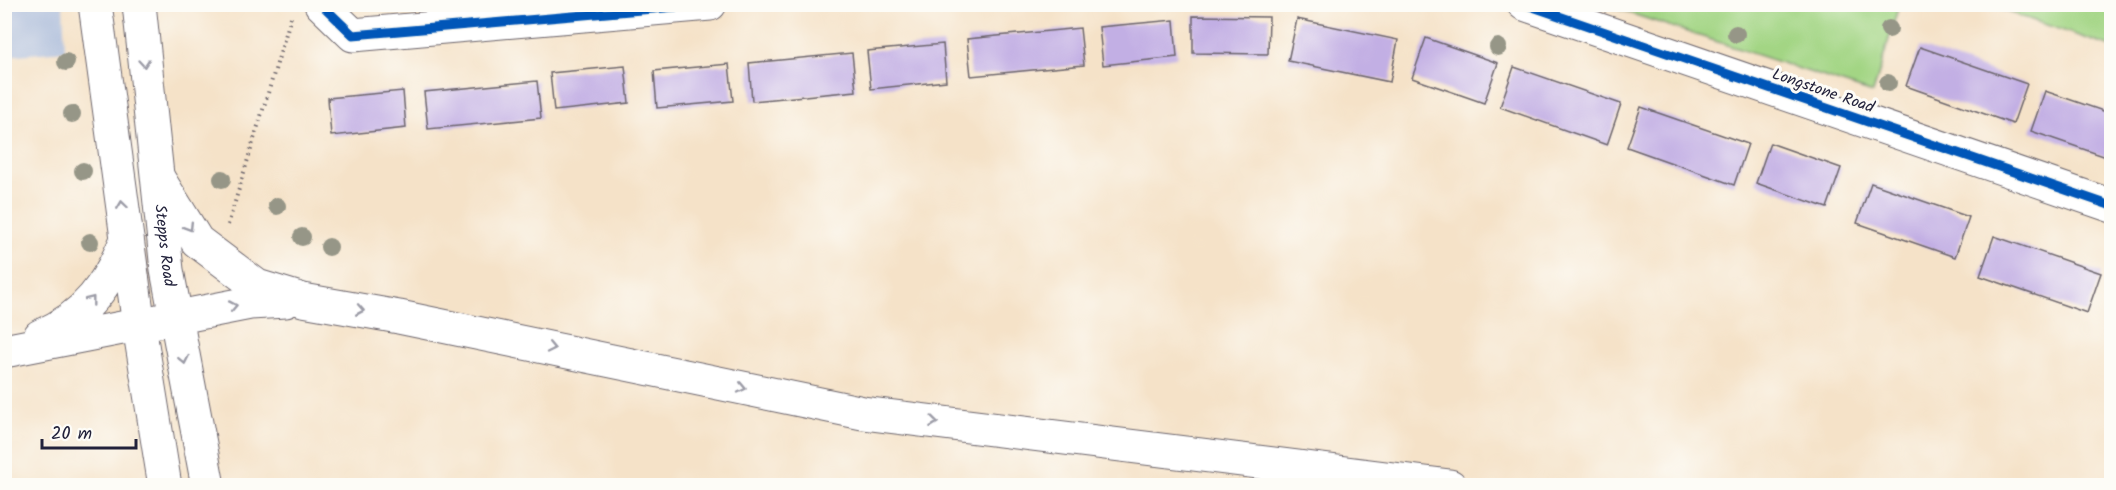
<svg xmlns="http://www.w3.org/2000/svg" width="2116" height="490" font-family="Kalam,sans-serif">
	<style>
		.industrial { fill: #b7c5de }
		.green { fill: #a3d584; stroke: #627c60; stroke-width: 1.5 }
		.building { fill: #c2afe4 }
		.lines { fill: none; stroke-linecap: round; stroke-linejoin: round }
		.minor-casing { stroke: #6c656c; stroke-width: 35 }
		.secondary-casing { stroke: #6c656c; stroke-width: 35 }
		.motorway-casing { stroke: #6c656c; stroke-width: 35 }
		.path { stroke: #6c656c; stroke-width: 4; stroke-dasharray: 1.5 4.5; stroke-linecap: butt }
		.minor { stroke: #fff; stroke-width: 33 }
		.secondary { stroke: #fff; stroke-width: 33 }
		.motorway { stroke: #fff; stroke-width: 33 }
		.cycleway-casing { stroke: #fdfcf7; stroke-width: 13 }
		.cycleway { stroke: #0057b8; stroke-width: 9 }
		.tree { fill: #969687 }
		.oneway { stroke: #9c9ca7 }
		.labels { text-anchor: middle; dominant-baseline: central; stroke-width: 6; stroke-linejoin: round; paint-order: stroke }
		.street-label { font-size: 16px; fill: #22223b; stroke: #fdfcf7 }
	</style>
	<rect width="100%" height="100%" fill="#fdfcf7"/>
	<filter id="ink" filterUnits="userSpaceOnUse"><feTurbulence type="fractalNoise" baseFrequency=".0167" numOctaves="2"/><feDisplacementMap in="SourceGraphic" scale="12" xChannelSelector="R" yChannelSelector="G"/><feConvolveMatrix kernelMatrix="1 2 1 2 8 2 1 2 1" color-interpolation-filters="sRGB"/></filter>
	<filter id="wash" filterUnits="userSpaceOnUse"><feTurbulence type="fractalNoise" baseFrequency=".008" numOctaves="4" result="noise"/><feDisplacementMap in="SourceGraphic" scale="24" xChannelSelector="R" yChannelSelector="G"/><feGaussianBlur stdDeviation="1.35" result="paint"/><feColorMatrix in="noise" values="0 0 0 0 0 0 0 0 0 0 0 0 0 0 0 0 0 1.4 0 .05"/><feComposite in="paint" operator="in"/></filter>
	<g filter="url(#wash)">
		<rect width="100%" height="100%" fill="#f5e2c8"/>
		<polygon class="industrial" points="5,4 63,5 65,51 5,56"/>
		<g class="green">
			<polygon points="1605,5 1899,5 1873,93"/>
			<polygon points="1988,5 2111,5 2111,47"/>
		</g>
		<g id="blocks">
			<g class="building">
				<polygon points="1193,16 1269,17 1268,54 1193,53"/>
				<polygon points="1297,19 1398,40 1390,82 1288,61"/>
				<polygon points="1174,20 1177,57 1103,65 1099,27"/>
				<polygon points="1080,28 1084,65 971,76 967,39"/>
				<polygon points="1426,38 1498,63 1484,103 1412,78"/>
				<polygon points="943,44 946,81 871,89 867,51"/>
				<polygon points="1920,47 2027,84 2013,124 1906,86"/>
				<polygon points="852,53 856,91 752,101 749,63"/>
				<polygon points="729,64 733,101 657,108 654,71"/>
				<polygon points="625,66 629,103 554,111 550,73"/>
				<polygon points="1514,67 1621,104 1607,145 1500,107"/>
				<polygon points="537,81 541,118 428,129 424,92"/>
				<polygon points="403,91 406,128 331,136 328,98"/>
				<polygon points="2045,91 2112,114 2112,159 2031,131"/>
				<polygon points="1641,107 1748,144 1734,185 1627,147"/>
				<polygon points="1770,143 1841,168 1827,208 1756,183"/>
				<polygon points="1871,183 1969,217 1955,257 1857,223"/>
				<polygon points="1994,236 2101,273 2087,313 1980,276"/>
			</g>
		</g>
	</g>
	<g filter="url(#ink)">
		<use href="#blocks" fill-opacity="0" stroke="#6c656c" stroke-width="1.5"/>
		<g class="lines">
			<defs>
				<g id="minor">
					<polyline points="321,4 353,35 710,4"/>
					<polyline points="1524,4 2112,206"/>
				</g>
				<g id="secondary">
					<polyline points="95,4 139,326 165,486"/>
					<path id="s1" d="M139 4 167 270 208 486"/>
				</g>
				<g id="motorway">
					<polyline points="158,178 197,241 257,286 303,300 399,317 863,413 1450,486"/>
					<path d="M40 336C87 316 108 284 127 239"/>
					<polyline points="4,351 250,303 286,301"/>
				</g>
			</defs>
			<use href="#minor" class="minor-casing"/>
			<use href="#secondary" class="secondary-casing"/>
			<use href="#motorway" class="motorway-casing"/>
			<polyline class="path" points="228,225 291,17"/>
			<use href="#minor" class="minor"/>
			<use href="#secondary" class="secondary"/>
			<use href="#motorway" class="motorway"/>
			<defs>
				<g id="cycleway">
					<polyline points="321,4 353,35 710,4"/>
					<polyline points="1524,4 2112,206"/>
				</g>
			</defs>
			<use href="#cycleway" class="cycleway-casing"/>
			<use href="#cycleway" class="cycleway"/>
		</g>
		<g class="tree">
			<circle cx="1889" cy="29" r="9"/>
			<circle cx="1736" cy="34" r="9"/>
			<circle cx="1498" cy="47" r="9"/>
			<circle cx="66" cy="62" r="9"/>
			<circle cx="1888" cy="83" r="9"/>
			<circle cx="72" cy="114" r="9"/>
			<circle cx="83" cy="171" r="9"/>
			<circle cx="222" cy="179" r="9"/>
			<circle cx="277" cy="206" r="9"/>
			<circle cx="302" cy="237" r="9"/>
			<circle cx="90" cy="242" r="9"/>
			<circle cx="329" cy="247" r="9"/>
		</g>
		<defs><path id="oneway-chevron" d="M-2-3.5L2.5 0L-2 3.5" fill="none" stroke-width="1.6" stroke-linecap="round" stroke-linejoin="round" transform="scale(1.5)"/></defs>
		<g class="oneway">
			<use href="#oneway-chevron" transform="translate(144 63) rotate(85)"/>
			<use href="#oneway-chevron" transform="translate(122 205) rotate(-98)"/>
			<use href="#oneway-chevron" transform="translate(189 227) rotate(58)"/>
			<use href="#oneway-chevron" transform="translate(91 300) rotate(-52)"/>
			<use href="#oneway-chevron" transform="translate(233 306) rotate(-11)"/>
			<use href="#oneway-chevron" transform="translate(360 310) rotate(10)"/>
			<use href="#oneway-chevron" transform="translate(551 348) rotate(12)"/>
			<use href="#oneway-chevron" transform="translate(184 360) rotate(79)"/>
			<use href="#oneway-chevron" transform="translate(742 388) rotate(12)"/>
			<use href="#oneway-chevron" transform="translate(934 422) rotate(7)"/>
		</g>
	</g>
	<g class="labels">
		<g class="street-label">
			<text transform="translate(1823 91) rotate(19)">Longstone Road</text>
			<text stroke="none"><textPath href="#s1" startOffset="243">Stepps Road</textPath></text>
		</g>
	</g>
	<rect width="2116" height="490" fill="none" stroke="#fdfcf7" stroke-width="24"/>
	<path d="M42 439v9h94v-9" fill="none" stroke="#22223b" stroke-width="3"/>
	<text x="51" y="439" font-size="18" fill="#22223b" stroke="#fdfcf7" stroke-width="4.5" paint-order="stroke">20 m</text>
</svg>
